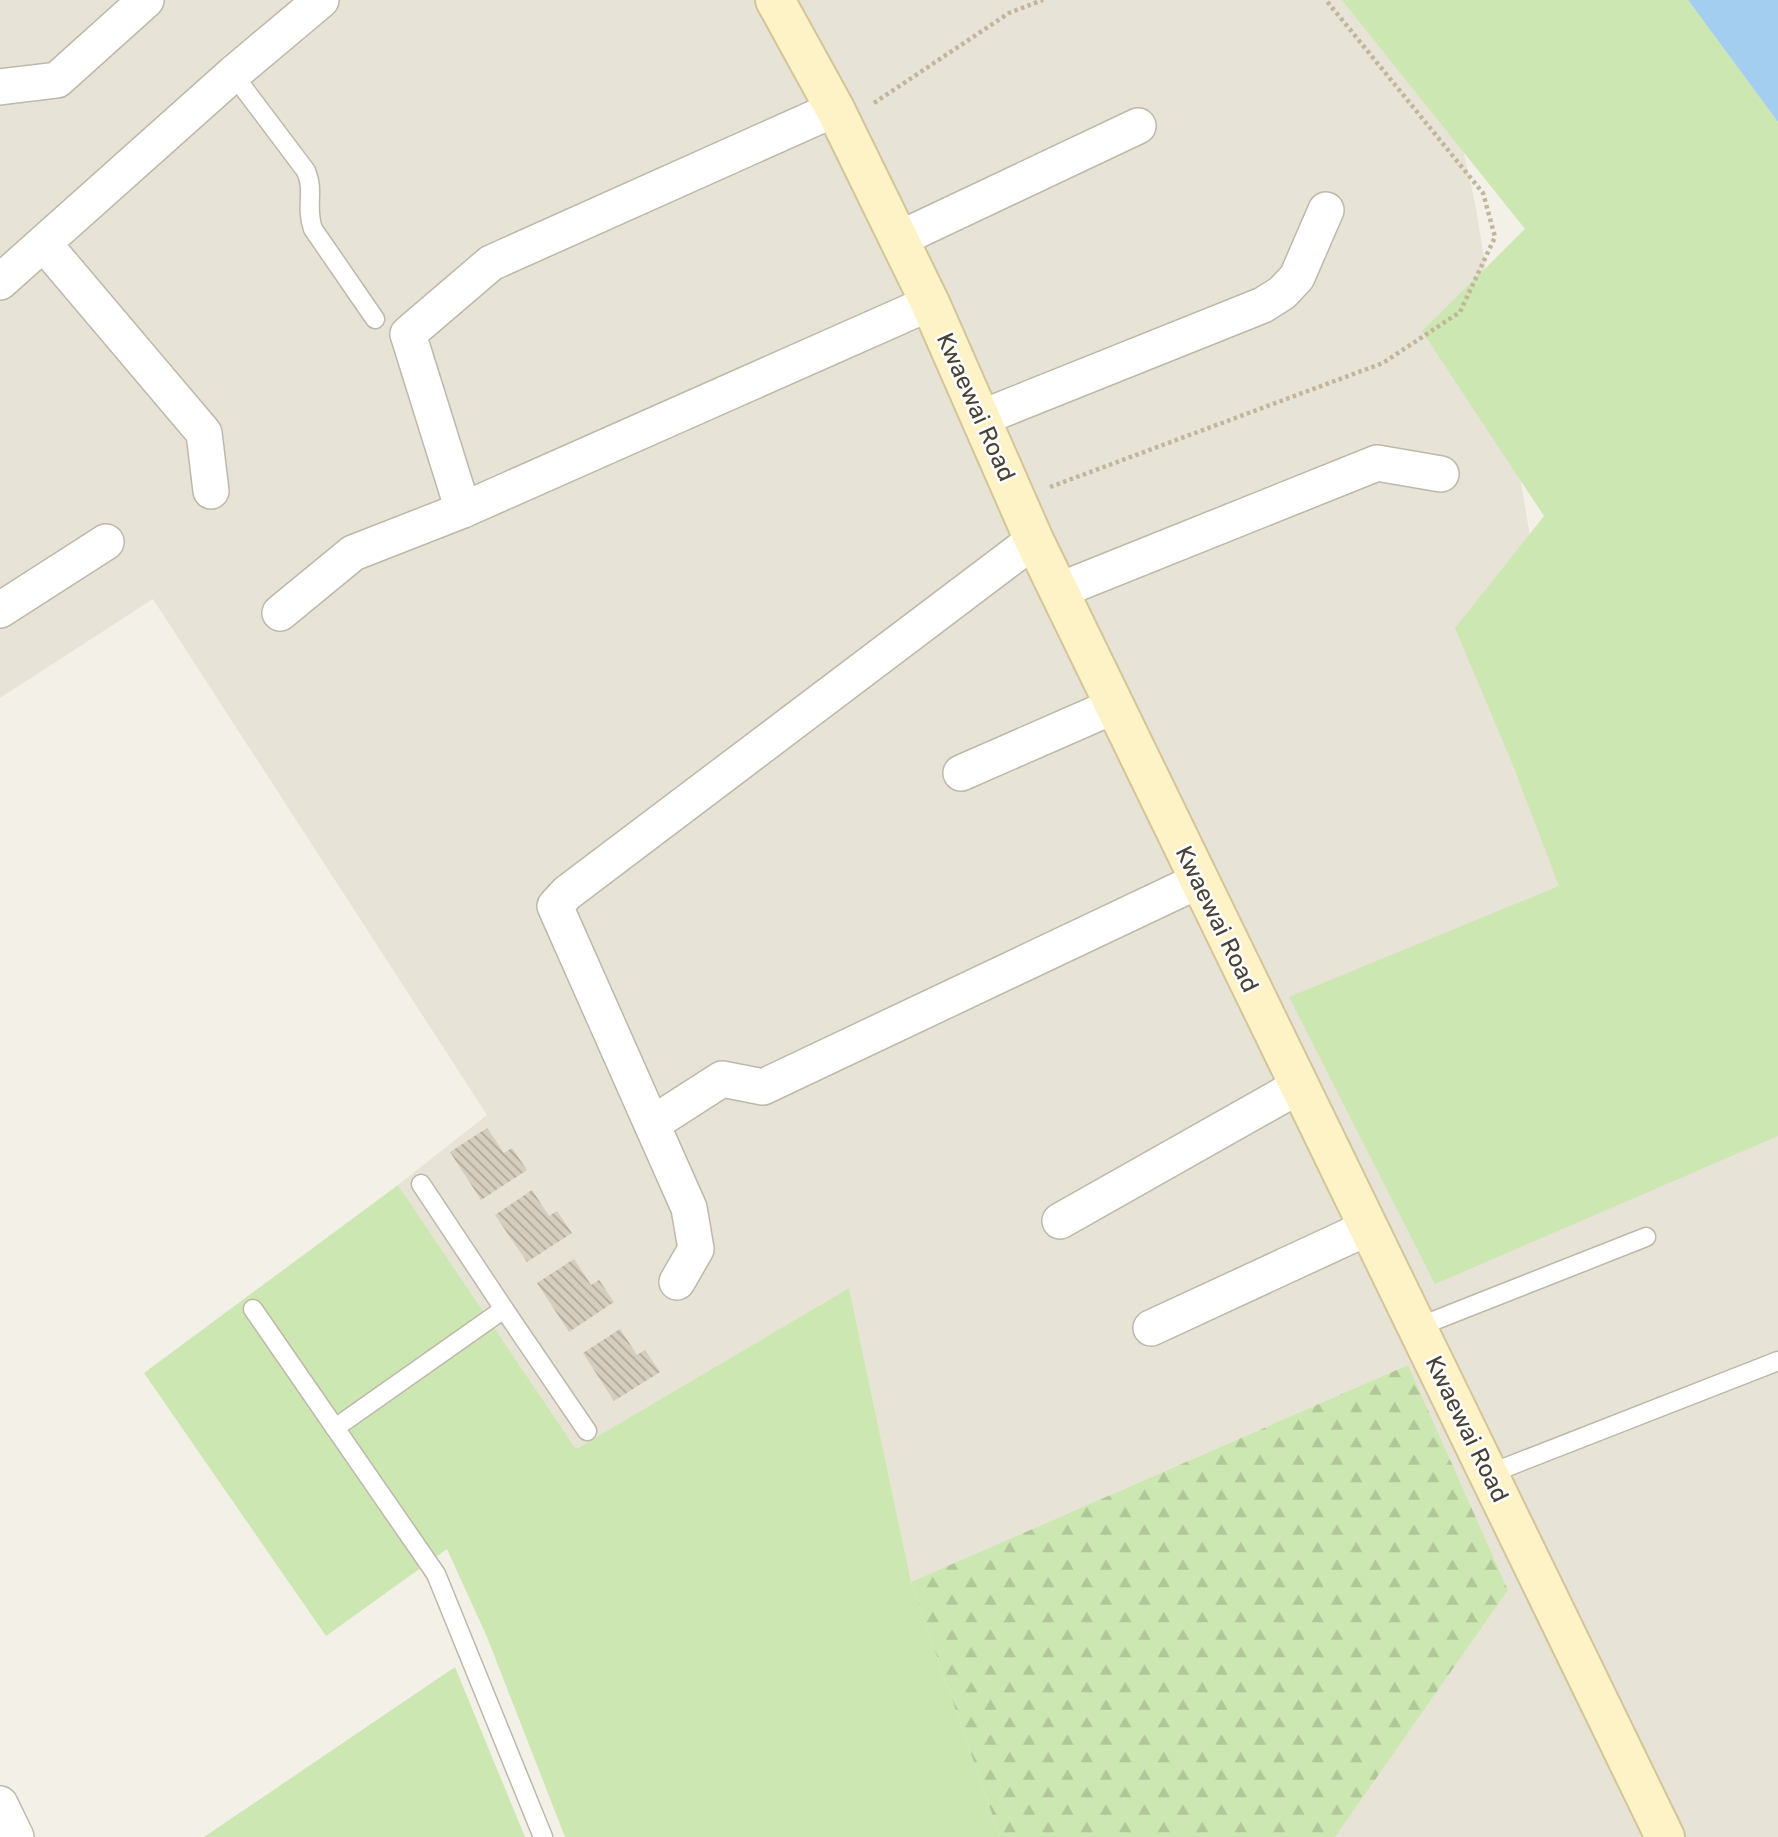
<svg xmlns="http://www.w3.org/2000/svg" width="1778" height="1837" font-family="Rubik,sans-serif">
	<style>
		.residential { fill: #e7e3d6 }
		.grass { fill: #cce7b1 }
		.forest { fill: url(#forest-firs) }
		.water { fill: #a4cef0 }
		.building { fill: url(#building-back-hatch) }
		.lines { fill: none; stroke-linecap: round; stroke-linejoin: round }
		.lane-casing { stroke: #bfb8aa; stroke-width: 21 }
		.street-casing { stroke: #bfb8aa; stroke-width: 38 }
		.secondary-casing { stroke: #d3c598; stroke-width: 42 }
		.path { stroke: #c1b59b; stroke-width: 4.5; stroke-dasharray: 3.5 3.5; stroke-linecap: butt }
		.lane { stroke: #fff; stroke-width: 18 }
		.street { stroke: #fff; stroke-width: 35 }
		.secondary { stroke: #fef3c7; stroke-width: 38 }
		.labels { text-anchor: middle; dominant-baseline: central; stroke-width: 5; stroke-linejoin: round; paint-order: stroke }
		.street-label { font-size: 24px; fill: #474136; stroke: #fff }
	</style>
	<defs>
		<pattern id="forest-firs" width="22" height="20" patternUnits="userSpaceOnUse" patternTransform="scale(1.75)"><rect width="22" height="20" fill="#cce7b1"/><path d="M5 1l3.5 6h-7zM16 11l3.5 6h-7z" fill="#b1c799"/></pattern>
		<pattern id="building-back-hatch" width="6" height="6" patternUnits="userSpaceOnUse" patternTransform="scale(1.75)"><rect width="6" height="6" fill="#d5cdbd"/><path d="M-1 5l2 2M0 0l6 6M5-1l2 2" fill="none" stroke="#afa89a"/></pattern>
	</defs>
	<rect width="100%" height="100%" fill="#f3f0e8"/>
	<polygon class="residential" points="0,0 1430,0 1475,203 1536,573 1778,1101 1778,1837 1335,1837 1508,1590 1408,1365 911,1582 849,1288 576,1449 398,1185 487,1115 153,599 0,698"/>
	<g class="grass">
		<polygon points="1342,0 1688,0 1778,122 1778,1136 1435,1284 1289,997 1559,886 1512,763 1455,628 1544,516 1422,331 1525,229"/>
		<polygon points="398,1185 576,1449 849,1288 911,1582 1000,1837 565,1837 487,1637 447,1549 326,1636 144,1373"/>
		<polygon points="455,1667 525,1837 204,1837"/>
	</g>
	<polygon class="forest" points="1408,1365 1508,1590 1335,1837 1000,1837 911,1582"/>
	<polygon class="water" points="1688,0 1778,0 1778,122"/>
	<g class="building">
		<polygon points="487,1128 504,1153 512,1148 527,1170 481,1200 450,1152"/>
		<polygon points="532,1190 549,1216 557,1211 572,1233 527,1262 495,1215"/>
		<polygon points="574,1259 591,1285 599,1280 614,1302 569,1332 537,1283"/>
		<polygon points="620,1329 637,1355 645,1350 660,1372 614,1401 583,1353"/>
	</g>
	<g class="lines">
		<defs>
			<g id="lane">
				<path d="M233 74 306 171C315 192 305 206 313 229L375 319"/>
				<polyline points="253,1309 436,1574 543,1837"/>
				<polyline points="504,1309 587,1431"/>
				<polyline points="1418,1327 1646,1237"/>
				<polyline points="335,1428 504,1309 421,1184"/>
				<polyline points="1489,1474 1778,1361"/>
			</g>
			<g id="street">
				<polyline points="0,87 57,80 146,0"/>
				<polyline points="899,239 1138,126"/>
				<polyline points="44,244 204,433 211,491"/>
				<polyline points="0,282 233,74 321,0"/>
				<polyline points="981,418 1263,305 1282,293 1297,277 1326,210"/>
				<polyline points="463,510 408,334 491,263 835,109"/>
				<polyline points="1058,591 1377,463 1441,474"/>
				<polyline points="0,610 106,542"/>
				<polyline points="280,613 353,553 463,510 930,303"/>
				<polyline points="961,773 1114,706"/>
				<polyline points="652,1124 722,1079 763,1087 1198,881"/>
				<polyline points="1060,1221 1299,1086"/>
				<polyline points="677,1282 696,1249 689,1208 555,906 567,893 1034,540"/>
				<polyline points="1151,1328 1367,1228"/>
				<polyline points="0,1804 16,1837"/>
			</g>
			<polyline id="secondary" points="775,0 835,109 930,303 1034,540 1665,1837"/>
		</defs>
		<use href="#lane" class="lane-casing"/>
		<use href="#street" class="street-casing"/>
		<use href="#secondary" class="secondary-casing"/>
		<g class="path">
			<polyline points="874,103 1009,13 1043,0"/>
			<polyline points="1050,487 1383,363 1460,312 1495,237 1483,193 1326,0"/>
		</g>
		<use href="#lane" class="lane"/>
		<use href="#street" class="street"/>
		<use href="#secondary" class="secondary"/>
	</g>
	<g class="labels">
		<g class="street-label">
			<text transform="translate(976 407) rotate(66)">Kwaewai Road</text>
			<text transform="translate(1217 919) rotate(64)">Kwaewai Road</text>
			<text transform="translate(1467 1429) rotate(64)">Kwaewai Road</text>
		</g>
	</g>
</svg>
